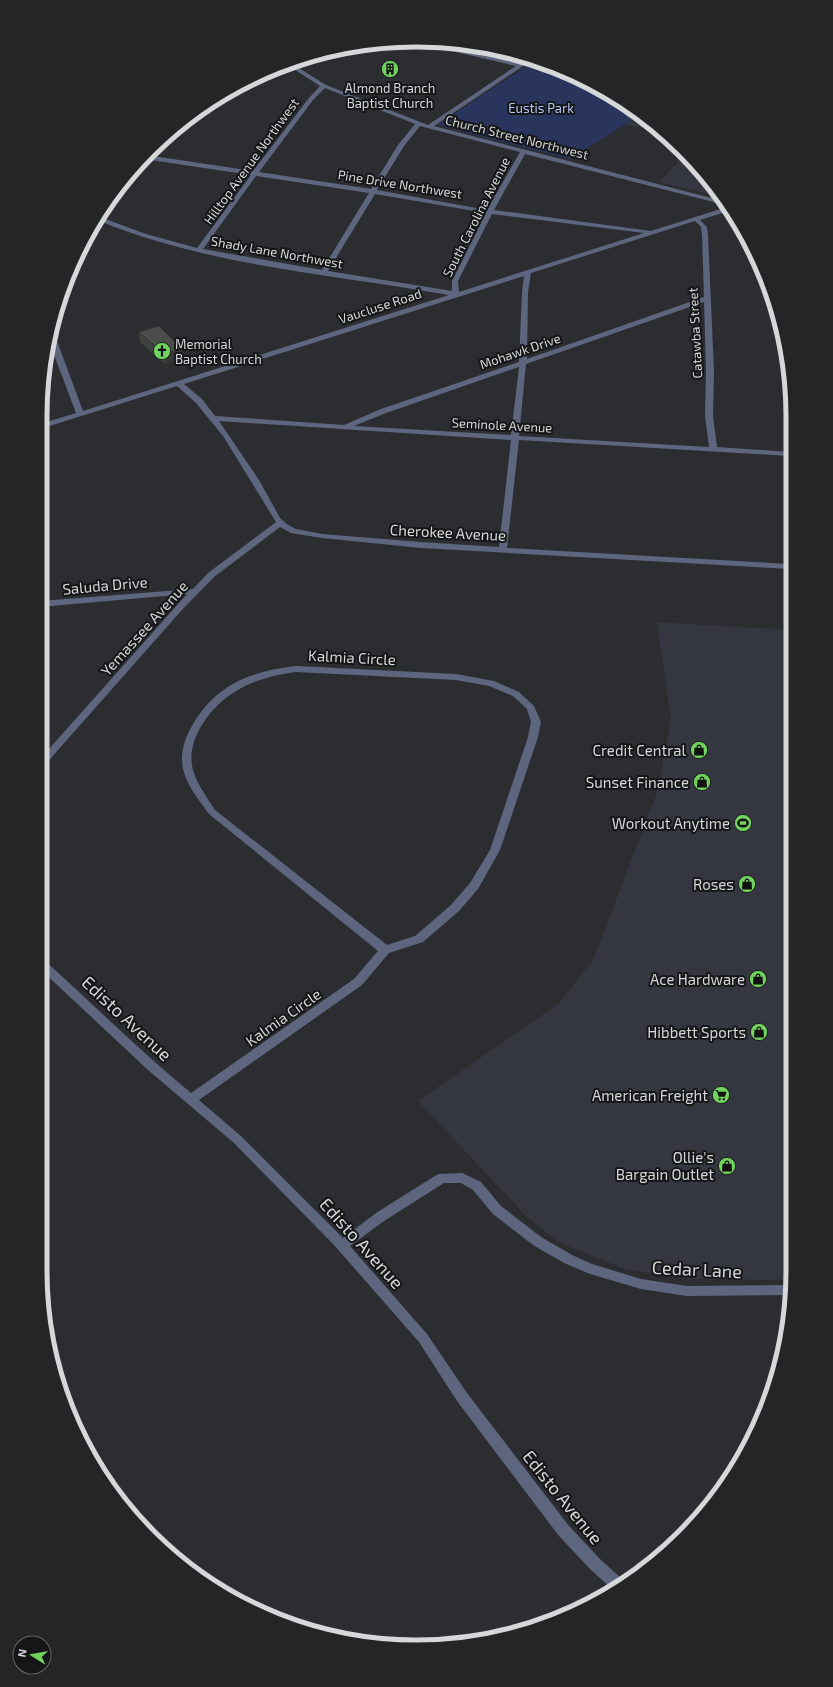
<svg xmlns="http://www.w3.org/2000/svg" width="833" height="1687" font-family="'Exo 2',sans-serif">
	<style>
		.built { fill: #343740 }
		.green { fill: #29355d }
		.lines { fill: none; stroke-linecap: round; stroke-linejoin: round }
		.minor { fill: #5d667e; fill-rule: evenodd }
		.wall { fill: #40423f }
		.shaded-wall { fill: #343633 }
		.building { fill: #4a4d49; stroke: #343633 }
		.labels { text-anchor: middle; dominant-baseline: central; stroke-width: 4; stroke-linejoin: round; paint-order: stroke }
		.far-poi-label { font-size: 13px; fill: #d6d7d9; stroke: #151617 }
		.far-park-label { font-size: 13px; fill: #b4c6f6; stroke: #151617 }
		.far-street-label { font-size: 13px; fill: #d6d7d9; stroke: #151617 }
		.street-label { font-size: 15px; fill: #d6d7d9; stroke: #151617 }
		.poi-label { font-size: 15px; fill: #d6d7d9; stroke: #151617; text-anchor: end }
		.near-street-label { font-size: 18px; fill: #d6d7d9; stroke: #151617 }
		.rim { fill: none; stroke: #d6d7d9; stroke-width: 5 }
	</style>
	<rect width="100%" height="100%" fill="#2c2d31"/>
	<g class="built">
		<polygon points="640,115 646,118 658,130 625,125"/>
		<polygon points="684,156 715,187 721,197 659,182"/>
		<polygon points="657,622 791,630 792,1280 692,1279 627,1270 558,1242 526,1216 418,1101 558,1004 593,960 657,793 671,719"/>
	</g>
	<polygon class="green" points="534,61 561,69 640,115 570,159 437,125"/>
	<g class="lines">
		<g class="minor">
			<path d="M415 40 520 63 527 58 532 60 434 126 723 201 725 205 525 154 494 210 651 231 727 207 729 211 700 220 707 227 708 235 714 371 713 416 717 447 790 452V456L519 440 507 548 790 564V569L421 548 322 538 291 533 280 527 214 577 181 611 43 767 40 768V759L187 594 40 607V601L193 589 208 573 276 522 223 436 196 403 177 386 40 429V424L76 413 48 339 51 331 54 333 83 411 449 295C331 274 208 266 97 220L99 216 100 217 146 234 197 248 251 175 144 159 146 155 253 171 309 98 320 86 286 64 291 63 326 85 428 125 516 66 408 41ZM325 88 415 124 398 145 371 189 259 172 313 100ZM420 126 520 152 487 210 377 190 404 146ZM256 176 369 193 322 270 203 249ZM375 194 486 213 452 281V291L328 271ZM492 214 644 233 459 292 458 281ZM695 221 701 227 702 235 704 297 527 359 528 292 531 273ZM524 276 522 292 519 362 381 409 344 425 215 416 202 399 184 384ZM704 302 706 371 705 416 709 447 519 436 526 364ZM519 367 511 435 354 426 386 413ZM219 421 511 440 499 547 421 542 322 534 296 529 288 525 280 518 259 480Z"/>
			<path d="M296 666 456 674 494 681 519 692 534 706 541 722 538 737 500 850 478 889 459 911 423 942 389 953 362 985 199 1100 242 1137 343 1238 376 1213 438 1174 462 1173 481 1182 501 1206 541 1237 572 1255 592 1264 641 1279 687 1286 792 1285 791 1295 687 1296 641 1289 590 1274 564 1263 533 1245 493 1214 473 1190 461 1183H444L384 1221 350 1246 427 1334 467 1393 569 1526 600 1559 622 1579 611 1588 590 1569 559 1536 457 1401 419 1342 334 1245 234 1143 148 1070 40 969V959L44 960C93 1004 140 1051 191 1093L354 979 378 951 209 814C199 800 187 786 183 769 180 753 184 740 192 726 215 685 251 671 296 666ZM296 672 456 680 489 686 513 696 527 709 531 722 528 737 490 850 470 883 451 905 415 936 387 945 215 810C207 797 197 785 193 770 189 755 193 741 200 728 221 692 255 677 296 672Z"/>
		</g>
	</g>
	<polygon class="wall" points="139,332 182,349 183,359 165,364 140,342"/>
	<polygon class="shaded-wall" points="182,349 183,359 165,364 164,354"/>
	<polygon class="building" points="159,326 182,349 164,354 139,332"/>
	<defs>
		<symbol id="building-disc" viewBox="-11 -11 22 22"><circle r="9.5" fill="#71d35e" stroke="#151617"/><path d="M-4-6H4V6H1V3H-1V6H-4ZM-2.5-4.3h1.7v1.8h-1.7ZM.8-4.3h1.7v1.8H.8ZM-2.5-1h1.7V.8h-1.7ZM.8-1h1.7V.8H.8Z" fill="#111"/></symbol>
		<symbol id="church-disc" viewBox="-11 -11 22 22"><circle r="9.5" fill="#71d35e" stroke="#151617"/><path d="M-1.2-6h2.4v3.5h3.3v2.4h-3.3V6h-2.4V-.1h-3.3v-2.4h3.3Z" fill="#111"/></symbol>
		<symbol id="shop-disc" viewBox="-11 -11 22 22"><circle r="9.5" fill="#71d35e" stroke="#151617"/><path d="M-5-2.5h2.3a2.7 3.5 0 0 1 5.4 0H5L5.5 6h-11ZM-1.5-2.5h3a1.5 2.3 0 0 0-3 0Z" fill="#111"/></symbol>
		<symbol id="stadium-disc" viewBox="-11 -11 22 22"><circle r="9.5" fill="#71d35e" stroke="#151617"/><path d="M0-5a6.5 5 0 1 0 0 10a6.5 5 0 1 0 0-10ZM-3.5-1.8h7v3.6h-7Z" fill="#111"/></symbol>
		<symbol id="supermarket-disc" viewBox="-11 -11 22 22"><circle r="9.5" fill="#71d35e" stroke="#151617"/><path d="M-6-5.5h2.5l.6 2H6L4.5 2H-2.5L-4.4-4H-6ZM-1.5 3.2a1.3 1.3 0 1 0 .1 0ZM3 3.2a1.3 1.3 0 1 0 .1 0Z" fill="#111"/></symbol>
	</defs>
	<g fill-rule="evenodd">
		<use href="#building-disc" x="380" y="59" width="20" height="20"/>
		<use href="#church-disc" x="152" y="341" width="20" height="20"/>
		<use href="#shop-disc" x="689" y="740" width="20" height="20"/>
		<use href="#shop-disc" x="692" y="772" width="20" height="20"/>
		<use href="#stadium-disc" x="733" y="813" width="20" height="20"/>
		<use href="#shop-disc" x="737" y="874" width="20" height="20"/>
		<use href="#shop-disc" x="748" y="969" width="20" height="20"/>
		<use href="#shop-disc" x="749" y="1022" width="20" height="20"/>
		<use href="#supermarket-disc" x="711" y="1085" width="20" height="20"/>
		<use href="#shop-disc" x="717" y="1156" width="20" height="20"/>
	</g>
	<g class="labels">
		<g class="far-poi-label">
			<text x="390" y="88">Almond Branch<tspan x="390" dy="15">Baptist Church</tspan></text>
			<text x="175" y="344" text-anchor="start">Memorial<tspan x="175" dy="15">Baptist Church</tspan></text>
		</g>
		<g class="far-park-label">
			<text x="541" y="108">Eustis Park</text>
		</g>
		<g class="far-street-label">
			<text transform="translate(517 137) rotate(14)">Church Street Northwest</text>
			<text transform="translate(251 161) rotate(-54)">Hilltop Avenue Northwest</text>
			<text transform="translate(400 184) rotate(9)">Pine Drive Northwest</text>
			<text transform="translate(476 217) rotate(-63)">South Carolina Avenue</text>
			<text transform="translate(277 252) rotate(10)">Shady Lane Northwest</text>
			<text transform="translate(380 306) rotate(-18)">Vaucluse Road</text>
			<text transform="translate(695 333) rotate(-93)">Catawba Street</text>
			<text transform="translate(520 351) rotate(-19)">Mohawk Drive</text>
			<text transform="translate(502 425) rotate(3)">Seminole Avenue</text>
		</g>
		<g class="street-label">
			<text transform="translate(448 532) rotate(3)">Cherokee Avenue</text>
			<text transform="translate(105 585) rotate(-5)">Saluda Drive</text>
			<text transform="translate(144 628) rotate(-48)">Yemassee Avenue</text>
			<text transform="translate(352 657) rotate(3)">Kalmia Circle</text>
			<text transform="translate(283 1017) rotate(-35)">Kalmia Circle</text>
		</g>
		<g class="poi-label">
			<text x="686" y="750">Credit Central</text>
			<text x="689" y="782">Sunset Finance</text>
			<text x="730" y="823">Workout Anytime</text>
			<text x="734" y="884">Roses</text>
			<text x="745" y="979">Ace Hardware</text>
			<text x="746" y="1032">Hibbett Sports</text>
			<text x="708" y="1095">American Freight</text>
			<text x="714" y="1157">Ollie's<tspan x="714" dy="17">Bargain Outlet</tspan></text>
		</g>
		<g class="near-street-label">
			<text transform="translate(127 1018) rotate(43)">Edisto Avenue</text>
			<text transform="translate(362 1243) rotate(48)">Edisto Avenue</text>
			<text transform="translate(697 1269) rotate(3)">Cedar Lane</text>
			<text transform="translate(563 1497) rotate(51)">Edisto Avenue</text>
		</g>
	</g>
	<path d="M0 0H833V1687H0ZM416 47H417A369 369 0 0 1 786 416V1271A369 369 0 0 1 417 1640H416A369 369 0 0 1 47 1271V416A369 369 0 0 1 416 47Z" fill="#242527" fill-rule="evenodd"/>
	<path class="rim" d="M416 47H417A369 369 0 0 1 786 416V1271A369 369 0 0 1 417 1640H416A369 369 0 0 1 47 1271V416A369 369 0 0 1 416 47Z"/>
	<g transform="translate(32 1655) rotate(281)"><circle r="19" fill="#151617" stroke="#626365"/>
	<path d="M0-3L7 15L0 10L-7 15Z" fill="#71d35e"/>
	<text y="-6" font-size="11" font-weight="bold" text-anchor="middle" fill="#d6d7d9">N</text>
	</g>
</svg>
